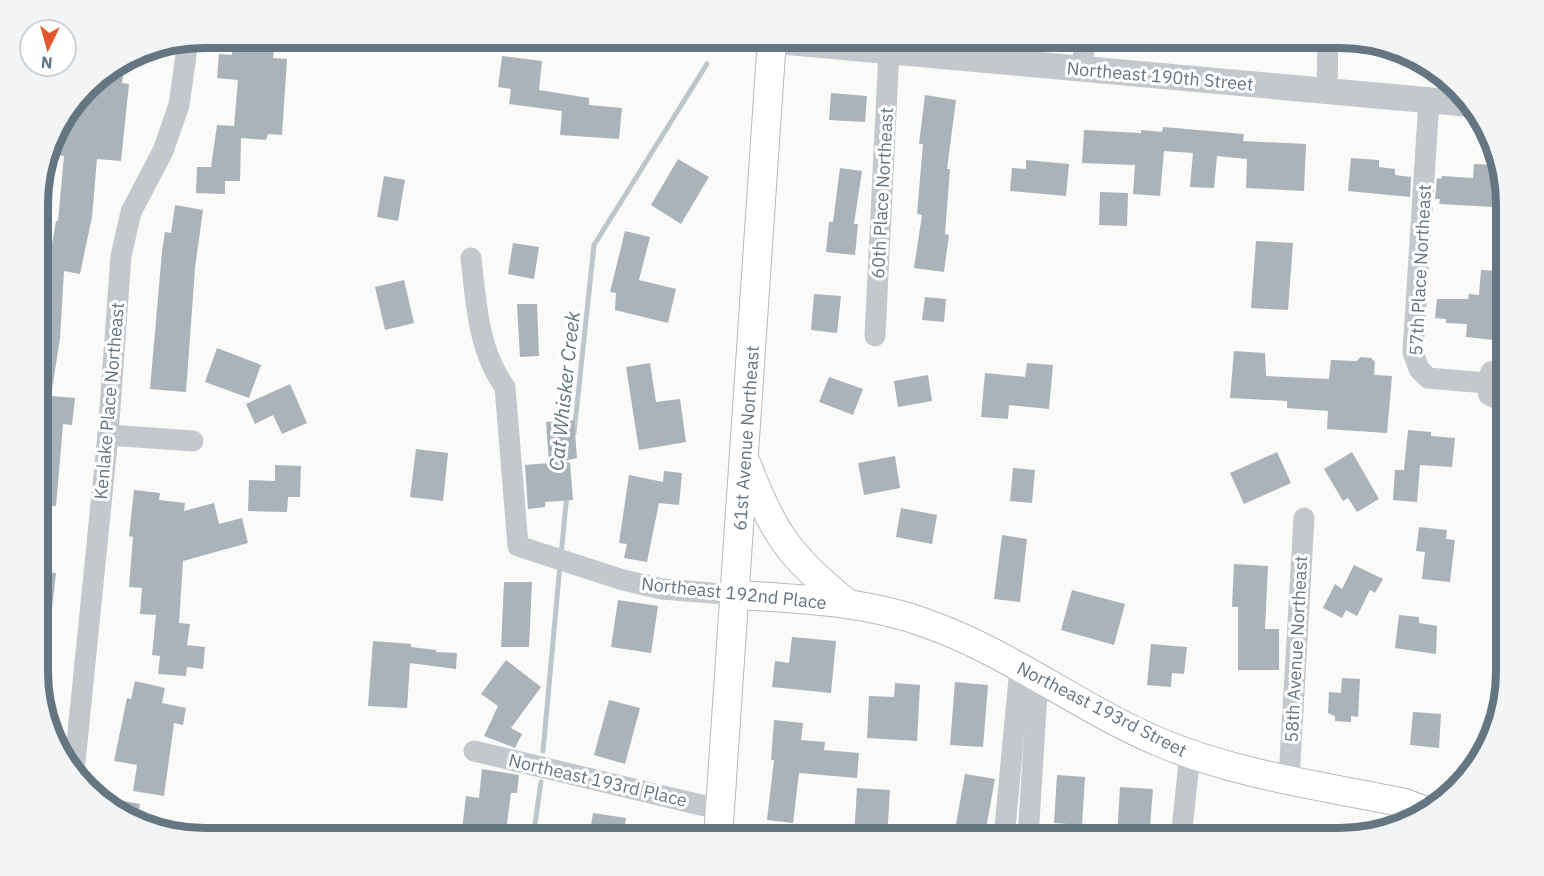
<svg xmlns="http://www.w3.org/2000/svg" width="1544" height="876" font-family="'IBM Plex Sans',sans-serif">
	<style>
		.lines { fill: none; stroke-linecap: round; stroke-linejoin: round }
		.stream { stroke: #bbc7cb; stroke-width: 5 }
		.building { fill: #aab3b9 }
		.secondary-casing { stroke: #b3babf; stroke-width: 30 }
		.minor { stroke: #c3c8cc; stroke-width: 21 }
		.tertiary { stroke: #c3c8cc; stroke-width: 26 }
		.secondary { stroke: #fff; stroke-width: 28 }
		.labels { text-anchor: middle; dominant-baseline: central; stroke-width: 6; stroke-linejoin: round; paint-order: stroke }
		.street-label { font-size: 18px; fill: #657683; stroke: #fff }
		.water-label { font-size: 20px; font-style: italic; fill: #60757c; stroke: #fff }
		.rim { fill: none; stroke: #657683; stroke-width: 8 }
	</style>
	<rect width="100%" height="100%" fill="#fafaf8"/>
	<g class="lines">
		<g class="stream">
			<polyline points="574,433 594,245 707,64"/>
			<polyline points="561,556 567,493"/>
			<polyline points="543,751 560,565"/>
			<polyline points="533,838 541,782"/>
		</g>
	</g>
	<g class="building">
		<polygon points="239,38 268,38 267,51 274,51 273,58 287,59 282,135 268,134 266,140 241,138 240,181 225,181 225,194 196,193 197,167 211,167 217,125 234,126 238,80 217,78 219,54 232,55 233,45 238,46"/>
		<polygon points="502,56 542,61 539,90 589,98 589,105 622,108 619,139 560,135 562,111 509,104 511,89 498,87"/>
		<polygon points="126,59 122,83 129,84 121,161 97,159 92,217 80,274 64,271 60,338 51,396 75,398 72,425 63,424 56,506 39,505 39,278 46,279 56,221 58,221 64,156 59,155 62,121 94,79"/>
		<polygon points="831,93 867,96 865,122 829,120"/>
		<polygon points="925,95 956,100 947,169 950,169 945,234 949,235 944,272 914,268 922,215 917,214 923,144 919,144"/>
		<polygon points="1163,127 1244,134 1243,141 1306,144 1304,191 1246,188 1247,159 1217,156 1214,188 1190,187 1193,153 1164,151 1160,196 1133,194 1135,165 1082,163 1084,130 1141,133 1141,130 1162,132"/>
		<polygon points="1351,158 1379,160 1379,167 1395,169 1395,175 1411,177 1410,197 1348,191"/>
		<polygon points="678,159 709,177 681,224 651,205"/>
		<polygon points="1026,160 1069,164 1066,196 1010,191 1012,168 1026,169"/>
		<polygon points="1474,164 1497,165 1494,207 1439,204 1440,199 1435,199 1437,178 1441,179 1442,176 1473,178"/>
		<polygon points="840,168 862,171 854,224 858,224 855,255 826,252 829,222 833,222"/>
		<polygon points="384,176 405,180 398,221 377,217"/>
		<polygon points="1100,192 1128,193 1127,226 1099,225"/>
		<polygon points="175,205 203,210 195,268 186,392 150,389 162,252 165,232 171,233"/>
		<polygon points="625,231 650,237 639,280 676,289 668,323 615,310 616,293 610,292"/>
		<polygon points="1256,241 1293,243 1288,310 1251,308"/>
		<polygon points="513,243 539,247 534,279 508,274"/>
		<polygon points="1481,270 1501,271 1493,340 1466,337 1467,324 1446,323 1446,319 1435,318 1437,299 1468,299 1469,294 1479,295"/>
		<polygon points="404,280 414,323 385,330 375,287"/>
		<polygon points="814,294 841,296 837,333 811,330"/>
		<polygon points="925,297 946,299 944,322 922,320"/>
		<polygon points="517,304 537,304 539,356 520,357"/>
		<polygon points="217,348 261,365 249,398 205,382"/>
		<polygon points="1234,351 1265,353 1266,376 1329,379 1331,360 1356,361 1361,357 1371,358 1375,362 1374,375 1392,376 1387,433 1327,429 1328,411 1287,408 1287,401 1230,398"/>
		<polygon points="650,363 656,402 680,399 686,442 639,450 626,367"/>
		<polygon points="1027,363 1053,365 1049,409 1009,405 1008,419 981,417 985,373 1025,377"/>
		<polygon points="928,375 932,401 898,407 894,381"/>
		<polygon points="829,377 863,389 853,415 819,402"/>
		<polygon points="290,384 307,423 282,434 273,415 255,424 246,404"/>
		<polygon points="574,420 577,458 564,461 570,463 573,500 545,502 545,507 528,509 525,465 549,463 546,422"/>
		<polygon points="1408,430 1431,432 1431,436 1455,438 1452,467 1420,465 1417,502 1393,500 1395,470 1404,470"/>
		<polygon points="416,449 448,453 443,501 410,497"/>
		<polygon points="1277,452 1291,483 1244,504 1230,473"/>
		<polygon points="1352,452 1379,499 1357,512 1348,498 1343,501 1324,469"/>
		<polygon points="895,456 900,488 864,495 858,463"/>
		<polygon points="275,465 301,466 300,497 288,497 287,512 248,511 249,480 275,481"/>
		<polygon points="1013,468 1035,470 1032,503 1010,501"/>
		<polygon points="664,471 682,473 679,505 659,503 647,562 624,558 627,544 619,543 629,475 663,482"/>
		<polygon points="134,490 160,493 159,500 185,503 184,511 214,503 219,524 242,518 248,543 183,561 179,623 190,624 187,645 205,647 203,669 187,667 186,676 158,674 160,656 152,655 156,615 140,614 142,588 129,587 133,537 129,536"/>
		<polygon points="901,508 937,515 932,544 896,537"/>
		<polygon points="1419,527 1447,530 1446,539 1455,540 1450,582 1422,579 1425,552 1416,551"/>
		<polygon points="1002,535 1027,539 1020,602 994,599"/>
		<polygon points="1234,564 1268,566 1265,629 1279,629 1279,670 1238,670 1238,607 1232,607"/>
		<polygon points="1354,565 1383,579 1375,593 1370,590 1357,616 1346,610 1342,618 1323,608 1335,584 1342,589"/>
		<polygon points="39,571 56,573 49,636 39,636"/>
		<polygon points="504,582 532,582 529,647 501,647"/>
		<polygon points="1072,590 1125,604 1114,645 1061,630"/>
		<polygon points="618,600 658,606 651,653 611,647"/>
		<polygon points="1399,615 1419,617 1419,623 1437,626 1436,654 1395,648"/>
		<polygon points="792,637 836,641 831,693 772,687 775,661 789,663"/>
		<polygon points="373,641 411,644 411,647 436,650 436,652 457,653 456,669 410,663 407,708 368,706"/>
		<polygon points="1151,644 1187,647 1184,674 1172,673 1171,687 1147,685"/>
		<polygon points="506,660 541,687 511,728 522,734 515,748 484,736 498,706 481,694"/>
		<polygon points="1342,678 1360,679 1358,717 1351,716 1351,722 1335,721 1335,716 1328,713 1329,692 1341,693"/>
		<polygon points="135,681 165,688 162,703 186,708 183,725 174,723 164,796 133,791 137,765 114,761 127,698 131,699"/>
		<polygon points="955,682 988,685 983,747 950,745"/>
		<polygon points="895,683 920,685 917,741 867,738 869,696 894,697"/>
		<polygon points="609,700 640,708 625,764 594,755"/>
		<polygon points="1413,712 1441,714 1439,748 1410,745"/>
		<polygon points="774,720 803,723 801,740 825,742 824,750 859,753 857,778 799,773 793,823 767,820 774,760 771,760"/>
		<polygon points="482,769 519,775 517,793 511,793 505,838 461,838 466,796 479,798"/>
		<polygon points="965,774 995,779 986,829 956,824"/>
		<polygon points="1057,775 1085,777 1082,825 1054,823"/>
		<polygon points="1120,787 1153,789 1149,838 1117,838"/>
		<polygon points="857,788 890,790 887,838 854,838"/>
		<polygon points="101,797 140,804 137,821 121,816"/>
		<polygon points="593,813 626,818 623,838 589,838"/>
	</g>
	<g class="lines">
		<defs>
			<g id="secondary">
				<path d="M747 465C773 534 791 558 848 604"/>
				<path d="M736 595C801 599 867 601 928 624 1010 653 1079 708 1159 742 1237 775 1323 786 1405 803L1428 812"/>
				<polyline points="718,838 772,38"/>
			</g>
		</defs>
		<use href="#secondary" class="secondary-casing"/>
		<g class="minor">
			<polyline points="1082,69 1085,38"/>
			<polyline points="1327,91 1328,38"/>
			<polyline points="1429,100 1413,352 1419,369 1428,378 1486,383"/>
			<path d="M471 258C476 301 478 351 505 387L518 546 623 580 662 589 736 595"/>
			<polyline points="875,336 889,51"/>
			<polyline points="1506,370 1491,372 1486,383 1489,395 1500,400 1506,399"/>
			<polyline points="108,435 193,441"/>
			<polyline points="474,751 722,810"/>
			<polyline points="74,772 108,435 121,256 131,212 163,151 179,105 188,41"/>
			<polyline points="1289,779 1304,518"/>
			<polyline points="1004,838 1020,668"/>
			<polyline points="1028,838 1038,678"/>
			<polyline points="1181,838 1190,754"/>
		</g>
		<polyline class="tertiary" points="743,38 1470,104"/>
		<use href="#secondary" class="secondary"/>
	</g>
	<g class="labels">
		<g class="street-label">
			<text transform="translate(1160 76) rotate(5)">Northeast 190th Street</text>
			<text transform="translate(882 193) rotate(-87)">60th Place Northeast</text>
			<text transform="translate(1420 270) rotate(-87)">57th Place Northeast</text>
			<text transform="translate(109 401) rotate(-85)">Kenlake Place Northeast</text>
			<text transform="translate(746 438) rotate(-86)">61st Avenue Northeast</text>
			<text transform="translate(734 593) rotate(6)">Northeast 192nd Place</text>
			<text transform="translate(1296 649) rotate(-87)">58th Avenue Northeast</text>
			<text transform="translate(1102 709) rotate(27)">Northeast 193rd Street</text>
			<text transform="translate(598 780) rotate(13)">Northeast 193rd Place</text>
		</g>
		<g class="water-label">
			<text transform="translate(564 391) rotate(-84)">Cat Whisker Creek</text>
		</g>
	</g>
	<path d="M0 0H1544V876H0ZM204 48H1340A156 156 0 0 1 1496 204V672A156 156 0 0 1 1340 828H204A156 156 0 0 1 48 672V204A156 156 0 0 1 204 48Z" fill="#f3f4f5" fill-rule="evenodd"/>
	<path class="rim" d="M204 48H1340A156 156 0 0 1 1496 204V672A156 156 0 0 1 1340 828H204A156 156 0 0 1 48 672V204A156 156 0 0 1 204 48Z"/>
	<g transform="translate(48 48) rotate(185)"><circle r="28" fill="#ffffff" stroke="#c1c8cd" stroke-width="1.5"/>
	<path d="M0-4.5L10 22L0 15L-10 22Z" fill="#e4572e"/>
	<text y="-9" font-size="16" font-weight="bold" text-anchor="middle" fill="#657683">N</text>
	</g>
</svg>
